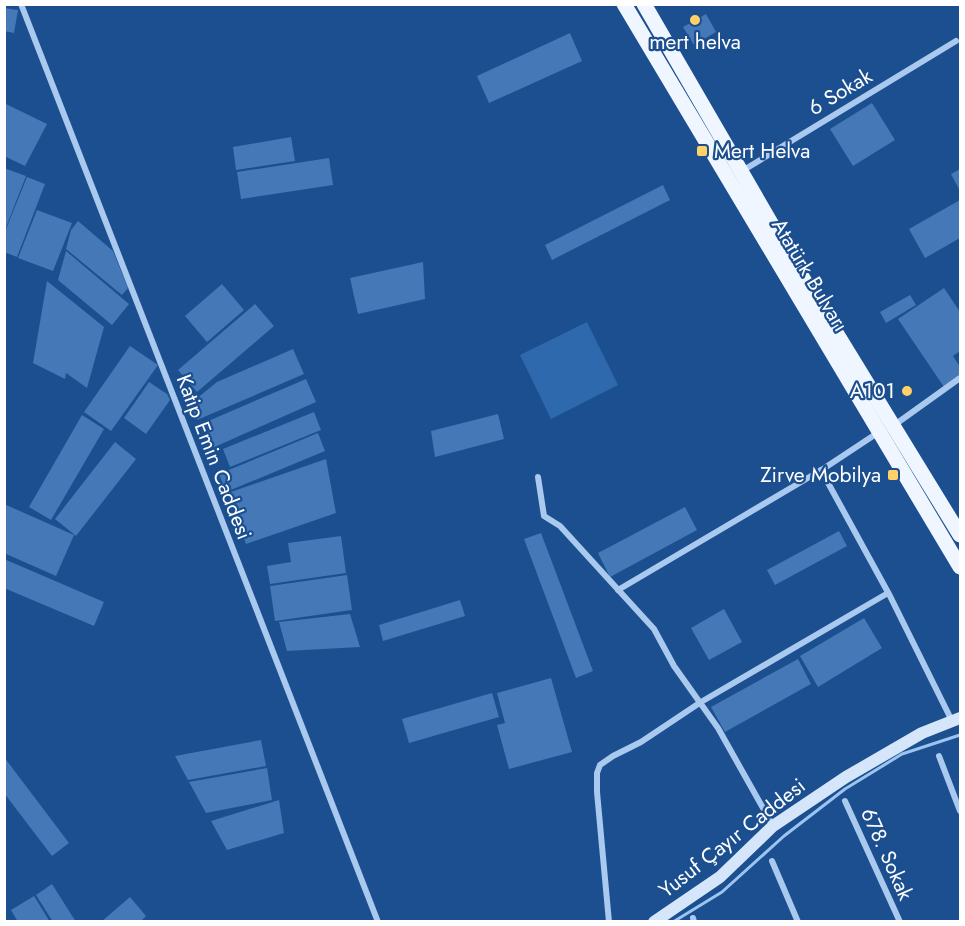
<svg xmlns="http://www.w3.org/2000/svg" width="965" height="926" font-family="Jost,sans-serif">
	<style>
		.green { fill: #2e69ad }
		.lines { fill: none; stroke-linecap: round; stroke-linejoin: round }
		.stream { stroke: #9cc4f0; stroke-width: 3 }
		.building { fill: #4478b7 }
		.street { stroke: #a9c9ee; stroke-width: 6 }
		.secondary { stroke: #d6e6fa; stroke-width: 12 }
		.primary { stroke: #f0f6ff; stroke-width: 15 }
		.poi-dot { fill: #ffd166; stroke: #1b4f8f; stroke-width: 2 }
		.labels { text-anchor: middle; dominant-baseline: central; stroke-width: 4.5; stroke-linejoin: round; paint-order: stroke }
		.poi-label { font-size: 21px; fill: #fff; stroke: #1b4f8f; text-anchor: end }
		.street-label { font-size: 21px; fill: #fff; stroke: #1b4f8f }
	</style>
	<rect width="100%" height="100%" fill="#1b4f8f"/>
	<polygon class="green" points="587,322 618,385 551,419 520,355"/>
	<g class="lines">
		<polyline class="stream" points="673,922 722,892 784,836 845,789 902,754 960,735"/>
	</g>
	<g class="building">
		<polygon points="4,8 18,10 14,33 4,31"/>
		<polygon points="706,14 716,32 694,45 683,27"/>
		<polygon points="570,33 582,61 489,103 477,76"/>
		<polygon points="4,103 47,124 25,166 4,156"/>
		<polygon points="872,103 895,140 853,166 830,129"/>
		<polygon points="291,137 295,161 236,170 233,147"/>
		<polygon points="329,158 333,185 241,199 237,172"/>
		<polygon points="4,168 26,176 5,230 4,230"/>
		<polygon points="960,169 960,191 951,174"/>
		<polygon points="27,177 45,184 17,257 4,252 4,234"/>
		<polygon points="663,185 670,200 552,260 545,245"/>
		<polygon points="960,200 960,238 925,258 909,229"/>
		<polygon points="37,210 72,223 53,271 18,258"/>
		<polygon points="78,221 113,251 128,288 122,295 66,249 71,230"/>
		<polygon points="66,251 129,304 112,325 58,280"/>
		<polygon points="423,262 425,299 358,314 350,278"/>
		<polygon points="47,281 104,327 87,388 66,373 65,379 33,363"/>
		<polygon points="222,284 244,310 207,342 185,316"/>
		<polygon points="944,288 960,312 960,351 953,356 960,367 960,376 944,387 898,319"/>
		<polygon points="910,295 916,305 886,323 880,312"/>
		<polygon points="255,304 274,326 197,392 178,370"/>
		<polygon points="130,346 158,365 111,431 84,412"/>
		<polygon points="293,349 304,374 197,420 190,404 217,382"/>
		<polygon points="306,379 316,402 210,449 199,425"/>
		<polygon points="149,382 167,394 170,400 146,434 124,418"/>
		<polygon points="314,412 321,430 230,467 223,449"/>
		<polygon points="498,414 504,439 435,457 431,431"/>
		<polygon points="82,415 104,429 51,520 29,507"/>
		<polygon points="318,433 325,451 226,492 219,474"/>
		<polygon points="115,442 136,459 76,536 55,519"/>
		<polygon points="326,459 336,513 246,544 228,493"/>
		<polygon points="4,504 74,535 56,576 4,553"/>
		<polygon points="685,507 697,530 610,577 598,553"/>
		<polygon points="839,531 847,546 775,585 767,570"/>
		<polygon points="541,533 593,671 576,678 524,539"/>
		<polygon points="341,536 346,573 270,584 267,566 291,562 288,543"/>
		<polygon points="4,559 104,602 94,626 4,588"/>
		<polygon points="347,575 352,610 275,621 270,586"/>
		<polygon points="460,600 465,616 383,641 379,625"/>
		<polygon points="724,609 742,642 709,660 691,628"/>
		<polygon points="350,614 360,647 287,651 279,622"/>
		<polygon points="864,618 882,648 818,687 800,656"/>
		<polygon points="798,659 811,684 725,732 711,707"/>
		<polygon points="551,678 572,752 509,769 497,725 505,723 497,693"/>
		<polygon points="492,693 499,717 409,743 402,719"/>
		<polygon points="261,740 266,766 188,780 175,756"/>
		<polygon points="4,757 69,843 52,856 4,793"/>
		<polygon points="267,768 272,800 206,813 189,782"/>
		<polygon points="279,800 284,833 227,850 211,821"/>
		<polygon points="52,884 76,922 53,922 36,895"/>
		<polygon points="34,896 50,922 18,922 11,910"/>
		<polygon points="130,897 146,916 140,922 101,922"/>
	</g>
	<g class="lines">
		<g class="street">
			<polyline points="21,4 378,922"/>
			<polyline points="742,171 956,41"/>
			<polyline points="893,426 960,378"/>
			<polyline points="821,470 890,596 952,721"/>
			<polyline points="538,477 544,516 560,526 654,629 674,666 718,728 773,826"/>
			<polyline points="618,590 823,469 879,432"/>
			<polyline points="939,756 960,811"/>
			<polyline points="845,801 900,922"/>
			<polyline points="772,861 798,922"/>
			<polyline points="693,918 694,922"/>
			<polyline points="609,922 597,792 597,773 600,765 613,756 641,742 701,702 888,593"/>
		</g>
		<polyline class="secondary" points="654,922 720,877 773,826 846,777 922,733 960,718"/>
		<g class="primary">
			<polyline points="624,4 960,567"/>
			<polyline points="644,4 808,287 960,535"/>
		</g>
	</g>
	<g class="poi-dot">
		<circle cx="695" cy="20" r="6"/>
		<rect x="696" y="145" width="12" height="12" rx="3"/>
		<circle cx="907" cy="391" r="6"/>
		<rect x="887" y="469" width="12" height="12" rx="3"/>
	</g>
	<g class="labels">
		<g class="poi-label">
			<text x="695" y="42" text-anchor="middle">mert helva</text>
			<text x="714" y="151" text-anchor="start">Mert Helva</text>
			<text x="895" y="391">A101</text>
			<text x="881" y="475">Zirve Mobilya</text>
		</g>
		<g class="street-label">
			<text transform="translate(840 92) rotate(-31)">6 Sokak</text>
			<text transform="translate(810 275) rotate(59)">Atatürk Bulvarı</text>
			<text transform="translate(214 457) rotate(69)">Katip Emin Caddesi</text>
			<text transform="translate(732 838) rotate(-38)">Yusuf Çayır Caddesi</text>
			<text transform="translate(887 854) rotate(66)">678. Sokak</text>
		</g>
	</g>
	<rect width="965" height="926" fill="none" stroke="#ffffff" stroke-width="12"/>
</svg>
